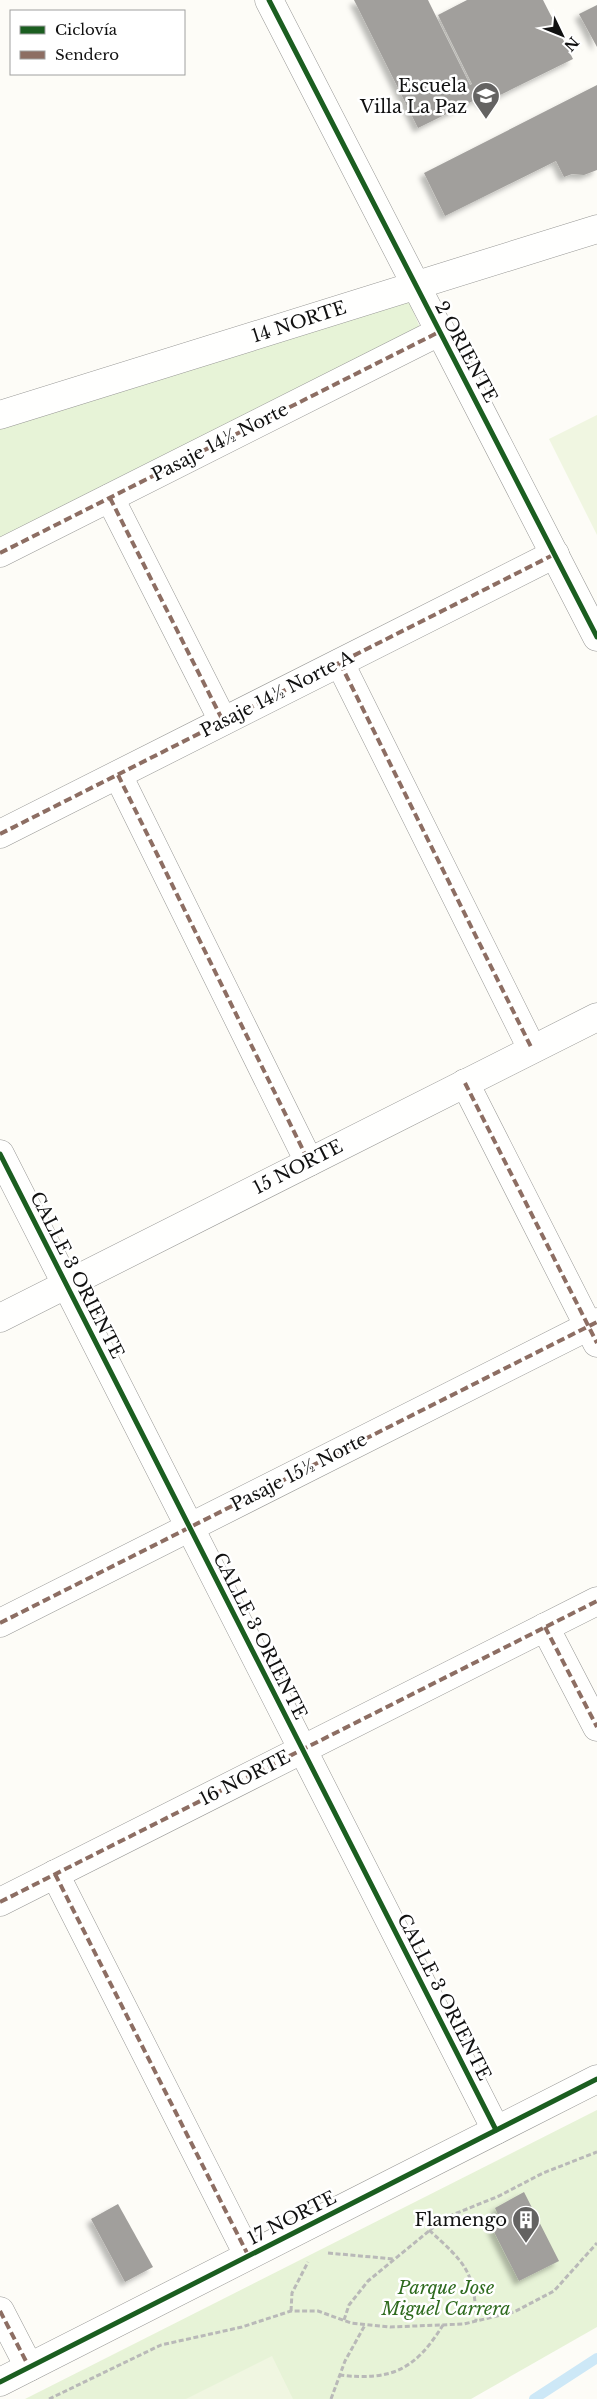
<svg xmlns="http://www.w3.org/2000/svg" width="597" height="2399" font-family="'Libre Baskerville',serif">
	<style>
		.green { fill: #e7f3d7 }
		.pitch { fill: #f0f6e1 }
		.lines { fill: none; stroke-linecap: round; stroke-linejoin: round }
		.stream { stroke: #cde8f7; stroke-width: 10 }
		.building { fill: #a19f9c; filter: url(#shadow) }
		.minor-casing { stroke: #979795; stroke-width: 29 }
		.path { stroke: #b9b9b8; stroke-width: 3; stroke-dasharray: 5 2.5; stroke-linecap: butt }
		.minor { stroke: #fffffe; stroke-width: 28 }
		.quiet { stroke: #8d6e63; stroke-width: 4; stroke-dasharray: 8 4; stroke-linecap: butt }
		.cycleway-casing { stroke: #fff; stroke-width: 8 }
		.cycleway { stroke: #1b5e20; stroke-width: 5 }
		.labels { text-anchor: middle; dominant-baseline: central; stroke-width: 5; stroke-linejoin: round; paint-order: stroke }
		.poi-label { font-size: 18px; fill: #111; stroke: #fff; text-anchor: end }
		.street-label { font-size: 18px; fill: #111; stroke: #fff }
		.park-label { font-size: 18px; font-style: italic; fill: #2f6b1f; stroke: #fff }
	</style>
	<defs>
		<filter id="shadow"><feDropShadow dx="-4.5" dy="4.5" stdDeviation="2.5" flood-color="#0004"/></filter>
	</defs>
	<rect width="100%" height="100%" fill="#fdfcf7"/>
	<g class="green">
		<polygon points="408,299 421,330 0,546 0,423"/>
		<polygon points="597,2110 597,2327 471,2399 25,2399"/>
	</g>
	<g class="pitch">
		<polygon points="597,415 597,535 549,439"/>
		<polygon points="272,2356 293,2399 186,2399"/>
	</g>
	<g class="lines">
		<polyline class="stream" points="534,2399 597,2358"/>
	</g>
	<g class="building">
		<polygon points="354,0 428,0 470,85 472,84 438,15 467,0 543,0 573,59 482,104 479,98 418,128"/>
		<polygon points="597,5 597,47 579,14"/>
		<polygon points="597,85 597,170 584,175 572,174 564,177 556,161 445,216 424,173"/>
		<polygon points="524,2192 559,2261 519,2281 492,2228 502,2223 495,2208"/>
		<polygon points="118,2204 153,2267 125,2282 91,2219"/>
	</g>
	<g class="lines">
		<defs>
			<g id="minor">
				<polyline points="269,0 597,637"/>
				<polyline points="0,415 597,229"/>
				<polyline points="110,498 223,721"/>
				<polyline points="0,553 441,331"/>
				<polyline points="340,663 532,1049"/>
				<polyline points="118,775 309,1162"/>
				<polyline points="0,834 555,554"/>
				<polyline points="465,1083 597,1343"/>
				<polyline points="0,1154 496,2130"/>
				<polyline points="0,1318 597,1017"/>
				<polyline points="0,1623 597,1322"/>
				<polyline points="545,1627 597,1727"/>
				<polyline points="55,1874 248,2255"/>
				<polyline points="0,1902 597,1601"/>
				<polyline points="0,2311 29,2367"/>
				<polyline points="0,2382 597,2079"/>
			</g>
		</defs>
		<use href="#minor" class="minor-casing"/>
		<g class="path">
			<path d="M429 2230C465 2263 475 2271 476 2321"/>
			<polyline points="328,2253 394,2259"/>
			<polyline points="291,2311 292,2293 308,2262"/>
			<polyline points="344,2320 349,2305 368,2281 435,2226 452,2215 499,2196 543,2173 597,2152"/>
			<path d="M339 2375C392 2381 415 2370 443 2325"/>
			<polyline points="49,2399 161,2345 242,2327 291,2311 318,2311 351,2323 390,2327 464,2324 514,2312 554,2291 597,2243"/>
			<polyline points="331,2399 345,2361 365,2325"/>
		</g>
		<use href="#minor" class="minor"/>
		<g class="quiet">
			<polyline points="110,498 223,721"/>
			<polyline points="0,553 441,331"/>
			<polyline points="340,663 532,1049"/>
			<polyline points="118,775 309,1162"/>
			<polyline points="0,834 555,554"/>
			<polyline points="465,1083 597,1343"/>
			<polyline points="0,1623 597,1322"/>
			<polyline points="545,1627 597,1727"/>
			<polyline points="55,1874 248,2255"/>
			<polyline points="0,1902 597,1601"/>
			<polyline points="0,2311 29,2367"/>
		</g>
		<defs>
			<g id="cycleway">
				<polyline points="269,0 597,637"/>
				<polyline points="0,1154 496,2130"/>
				<polyline points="0,2382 597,2079"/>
			</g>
		</defs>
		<use href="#cycleway" class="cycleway-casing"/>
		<use href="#cycleway" class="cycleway"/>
	</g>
	<defs>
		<symbol id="school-pin" viewBox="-11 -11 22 30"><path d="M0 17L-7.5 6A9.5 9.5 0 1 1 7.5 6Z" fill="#646362" stroke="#fff"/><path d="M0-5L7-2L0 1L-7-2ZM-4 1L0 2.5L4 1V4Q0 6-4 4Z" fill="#fff"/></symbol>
		<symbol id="building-pin" viewBox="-11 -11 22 30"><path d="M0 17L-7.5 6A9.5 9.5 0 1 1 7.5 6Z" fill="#646362" stroke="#fff"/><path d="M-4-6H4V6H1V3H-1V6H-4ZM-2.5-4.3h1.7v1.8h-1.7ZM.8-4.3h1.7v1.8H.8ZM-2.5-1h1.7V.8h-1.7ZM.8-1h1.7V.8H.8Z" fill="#fff"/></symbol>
	</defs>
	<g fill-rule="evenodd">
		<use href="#school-pin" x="470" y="80" width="32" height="43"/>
		<use href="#building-pin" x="510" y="2204" width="32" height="43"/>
	</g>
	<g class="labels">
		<g class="poi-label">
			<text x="467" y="86">Escuela<tspan x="467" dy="21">Villa La Paz</tspan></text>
			<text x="507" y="2220">Flamengo</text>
		</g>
		<g class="street-label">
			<text transform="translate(299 322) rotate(-18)">14 NORTE</text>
			<text transform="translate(466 352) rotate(62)">2 ORIENTE</text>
			<text transform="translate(220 442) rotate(-27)">Pasaje 14½ Norte</text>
			<text transform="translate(277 694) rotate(-27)">Pasaje 14½ Norte A</text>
			<text transform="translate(298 1167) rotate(-27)">15 NORTE</text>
			<text transform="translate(77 1275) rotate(63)">CALLE 3 ORIENTE</text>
			<text transform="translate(299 1472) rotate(-27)">Pasaje 15½ Norte</text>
			<text transform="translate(260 1636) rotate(63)">CALLE 3 ORIENTE</text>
			<text transform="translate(245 1778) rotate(-27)">16 NORTE</text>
			<text transform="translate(444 1997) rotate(63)">CALLE 3 ORIENTE</text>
			<text transform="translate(292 2218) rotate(-27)">17 NORTE</text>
		</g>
		<g class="park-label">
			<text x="446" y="2288">Parque Jose<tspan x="446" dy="21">Miguel Carrera</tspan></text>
		</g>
	</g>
	<rect x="10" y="10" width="175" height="65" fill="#ffffff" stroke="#a0a0a0"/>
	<rect x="20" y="26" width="25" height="8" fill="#1b5e20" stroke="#a0a0a0"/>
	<text x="55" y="35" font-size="15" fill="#111111">Ciclovía</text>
	<rect x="20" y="51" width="25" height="8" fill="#8d6e63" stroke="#a0a0a0"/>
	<text x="55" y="60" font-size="15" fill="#111111">Sendero</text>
	<g transform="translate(562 35) rotate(133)" stroke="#ffffff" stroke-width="4" paint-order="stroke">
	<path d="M0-4L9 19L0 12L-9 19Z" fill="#111111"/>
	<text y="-8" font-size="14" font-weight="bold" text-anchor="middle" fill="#111111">N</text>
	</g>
</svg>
